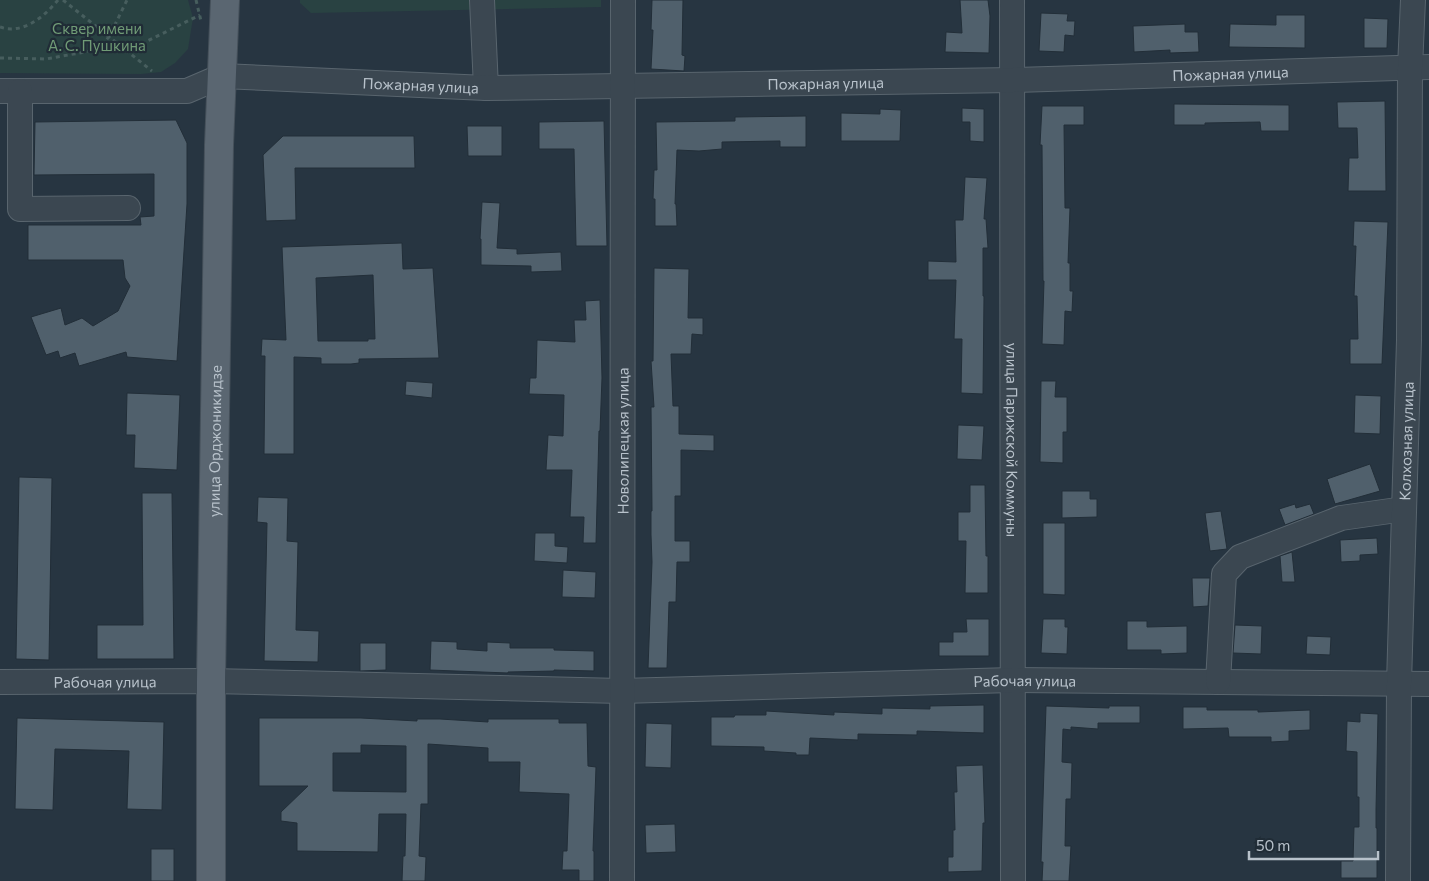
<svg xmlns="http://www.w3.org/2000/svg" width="1429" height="881" font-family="Commissioner,sans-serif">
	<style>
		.green { fill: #294242 }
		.building { fill: #50606c; stroke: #222e38; fill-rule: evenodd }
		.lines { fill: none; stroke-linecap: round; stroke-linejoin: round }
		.minor-casing { stroke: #59656e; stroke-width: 26 }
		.major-casing { stroke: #45505a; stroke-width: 30 }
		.path { stroke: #475e5e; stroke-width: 3; stroke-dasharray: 4 4; stroke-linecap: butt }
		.minor { stroke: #3b4751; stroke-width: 24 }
		.major { stroke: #5a6671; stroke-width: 28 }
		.labels { text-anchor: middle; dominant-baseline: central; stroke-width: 4.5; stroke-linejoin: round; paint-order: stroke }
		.park-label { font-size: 15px; fill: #709b76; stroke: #202c36 }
		.street-label { font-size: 15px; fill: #b8c2cb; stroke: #202c36 }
	</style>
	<rect width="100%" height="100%" fill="#273541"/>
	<g class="green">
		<polygon points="0,0 188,0 193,18 188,49 175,63 161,72 141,74 0,73"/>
		<polygon points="300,0 601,0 601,7 311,13 300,3"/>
	</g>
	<g class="building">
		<polygon points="652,0 683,0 682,55 685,56 684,71 651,69 653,30 651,30"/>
		<polygon points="960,0 988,0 990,16 989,53 945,52 946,32 962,33"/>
		<polygon points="1041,13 1068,14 1067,21 1075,21 1074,36 1065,35 1064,52 1039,51"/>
		<polygon points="1276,15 1305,15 1305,48 1229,47 1230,24 1276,25"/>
		<polygon points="1364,18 1388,19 1387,48 1364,48"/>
		<polygon points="1185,24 1185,32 1198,32 1199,52 1170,53 1170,50 1134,52 1133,26"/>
		<polygon points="1385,101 1386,191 1348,191 1349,158 1358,158 1357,128 1338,128 1337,102"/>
		<polygon points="1174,104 1289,105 1289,131 1261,131 1260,122 1205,123 1205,125 1174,125"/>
		<polygon points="1042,106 1084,106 1084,125 1064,125 1065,208 1070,208 1068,263 1070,263 1070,291 1073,291 1072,312 1065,311 1064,345 1042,344 1044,281 1043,281 1042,145 1040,145"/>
		<polygon points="962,108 984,109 984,142 970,141 970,122 962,122"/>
		<polygon points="880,109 901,110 900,141 841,141 841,113 880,114"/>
		<polygon points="806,116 806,147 780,147 780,141 722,142 722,149 699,151 677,150 675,204 676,204 677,226 655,226 655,199 653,199 654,170 657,170 656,122 735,121 735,117"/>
		<polygon points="176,120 187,143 187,204 177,361 127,357 126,352 79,366 75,353 60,358 58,351 46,355 31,317 61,308 65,325 82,318 93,326 118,311 130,286 125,278 123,260 28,260 28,225 141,225 140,217 154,216 154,174 34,175 35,122"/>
		<polygon points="604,121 607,246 576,246 574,149 539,149 539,122"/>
		<polygon points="467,126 502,126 502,156 468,156"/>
		<polygon points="283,136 414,136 415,168 295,168 296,220 266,221 263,155"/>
		<polygon points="965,177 987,178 984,219 986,219 988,248 983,248 983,296 984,296 983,394 961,393 962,339 954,339 956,280 928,280 928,261 956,262 955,220 963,220"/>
		<polygon points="482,202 500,203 497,248 517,249 517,254 561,252 562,271 531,272 531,266 481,265 481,239 480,239"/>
		<polygon points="1354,221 1388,222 1382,364 1350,364 1350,339 1358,339 1357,296 1354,296 1356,246 1353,246"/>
		<path d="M402 243 403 269 433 268 439 358 359 359V363L351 364H321V358L294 357V454H264L265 356H261L262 339 286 340 282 247ZM373 275 375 339H368V341H318L316 278Z"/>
		<polygon points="654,268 689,269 688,318 703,318 703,335 692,334 691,354 671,354 673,406 679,406 679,434 714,435 714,451 681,450 681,496 675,496 675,541 690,541 690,562 677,562 676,602 669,602 667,668 648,668 652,562 651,535 651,511 652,511 651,407 654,407 651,361 653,361"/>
		<polygon points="600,300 602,378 600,431 599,431 596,543 583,543 584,517 570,517 572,470 546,470 548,435 563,436 564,395 529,394 530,378 536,378 537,340 575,342 574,320 586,320 585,301"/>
		<polygon points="406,381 433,383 432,398 405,395"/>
		<polygon points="1041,381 1056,381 1055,397 1067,397 1067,432 1063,432 1063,463 1040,462"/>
		<polygon points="127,393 180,395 177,470 134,468 135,435 126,435"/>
		<polygon points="1355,395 1381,396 1380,434 1354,433"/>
		<polygon points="958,425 984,426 982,460 957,459"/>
		<polygon points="1370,464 1380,491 1335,504 1327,479"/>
		<polygon points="19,477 52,478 49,660 16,659"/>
		<polygon points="970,485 985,485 986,556 988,556 988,593 965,593 966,541 958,541 958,512 970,512"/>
		<polygon points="1062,491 1090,491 1090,499 1097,499 1097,517 1062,518"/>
		<polygon points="142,493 172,493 174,659 97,659 97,625 143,625"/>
		<polygon points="258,497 288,498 287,541 298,542 296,630 319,631 318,662 264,661 267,523 257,522"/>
		<polygon points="1295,504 1296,508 1310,504 1314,514 1285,525 1279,509"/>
		<polygon points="1221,511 1227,549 1210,551 1205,513"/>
		<polygon points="1043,523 1065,523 1065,595 1043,594"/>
		<polygon points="535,533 555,533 555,546 568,547 567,563 534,561"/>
		<polygon points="1377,538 1378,554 1360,555 1360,561 1341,562 1340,540"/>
		<polygon points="1292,552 1295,582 1282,582 1280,556"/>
		<polygon points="563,570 596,572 595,598 562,597"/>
		<polygon points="1192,578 1210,578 1208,606 1193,607"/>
		<polygon points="966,619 989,619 989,656 939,656 939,642 953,642 953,632 967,632"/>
		<polygon points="1043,619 1065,619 1065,627 1068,627 1067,654 1041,653"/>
		<polygon points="1127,621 1147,621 1147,627 1187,626 1187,653 1161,654 1161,650 1127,650"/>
		<polygon points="1235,625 1262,626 1261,654 1233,653"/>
		<polygon points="1307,636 1331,637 1330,655 1306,654"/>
		<polygon points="431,641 457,642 457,649 487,651 487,642 510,643 510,648 554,648 554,650 594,651 594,671 554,670 554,671 508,672 508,673 430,670"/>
		<polygon points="360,643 386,643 386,670 360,671"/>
		<polygon points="984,705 984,733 917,731 917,735 858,734 858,740 810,738 809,755 796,755 796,753 764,751 764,747 711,746 711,717 734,717 735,715 766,715 766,711 834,715 834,712 882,714 882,708 930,709 930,706"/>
		<polygon points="1046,706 1109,708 1109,706 1140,706 1140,723 1098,723 1098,729 1071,727 1071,730 1063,729 1062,762 1072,763 1071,799 1066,799 1065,846 1071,846 1069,881 1042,881 1043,862 1041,862"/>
		<polygon points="1183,707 1207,707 1207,710 1258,710 1258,712 1310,710 1310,730 1289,731 1289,741 1271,742 1271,737 1229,737 1228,728 1183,729"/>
		<polygon points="1360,713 1378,714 1376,810 1376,828 1377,828 1377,878 1341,878 1341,861 1353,861 1354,827 1359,827 1359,797 1357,797 1357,752 1346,751 1347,721 1360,722"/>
		<polygon points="17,718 164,722 162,810 127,809 129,751 55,749 53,810 15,809"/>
		<path d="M259 718H361L417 721V719H440L488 722V719H559V723H587L588 766 596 767 593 851H594V881H579V870H562L563 851H567L569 794 519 792 520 762H488V748L428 744V804H421L419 856 426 857 425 881H402L403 856H405L406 814H379L378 852 297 851V823L281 821V812L308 786H259ZM361 745 406 746V792L333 791V753H361Z"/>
		<polygon points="646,723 672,724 671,768 645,767"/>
		<polygon points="983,765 985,823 983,823 982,871 948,872 948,857 953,857 953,830 955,830 954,792 957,792 956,766"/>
		<polygon points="675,824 676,852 646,853 645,825"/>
		<rect x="151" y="849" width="23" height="32"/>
	</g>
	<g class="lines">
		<defs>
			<g id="minor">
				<polyline points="482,0 486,88"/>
				<path id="s1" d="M1012 0 1013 881"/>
				<path id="s2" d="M0 91H187L222 76 486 88 1013 80 1429 67"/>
				<polyline points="20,91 20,209 128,208"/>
				<path id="s3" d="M0 682 211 681 621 691 1012 680 1429 684"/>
				<polyline points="1218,682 1224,574 1240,557 1341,518 1404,509"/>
				<path id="s4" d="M622 881 623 0"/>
				<path id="s5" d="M1398 881 1399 684 1409 340 1410 68 1413 0"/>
			</g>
			<g id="major">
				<path id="s6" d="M211 881V681L219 145 225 0"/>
			</g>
		</defs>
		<use href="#minor" class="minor-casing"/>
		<use href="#major" class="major-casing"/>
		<g class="path">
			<polyline points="63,0 152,71"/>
			<polyline points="196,0 201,21"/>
			<path d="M0 27C23 35 45 16 58 0"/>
			<polyline points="127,51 200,15"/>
			<polyline points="0,58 46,59 96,50 109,37 127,0"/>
		</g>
		<use href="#minor" class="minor"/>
		<use href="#major" class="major"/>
	</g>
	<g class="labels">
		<g class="park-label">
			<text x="97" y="28">Сквер имени<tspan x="97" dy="17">А. С. Пушкина</tspan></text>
		</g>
		<g class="street-label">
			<text stroke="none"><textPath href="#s2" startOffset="1234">Пожарная улица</textPath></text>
			<text stroke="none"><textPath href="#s2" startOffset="829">Пожарная улица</textPath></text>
			<text stroke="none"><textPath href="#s2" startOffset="424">Пожарная улица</textPath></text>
			<text stroke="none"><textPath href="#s6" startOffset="440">улица Орджоникидзе</textPath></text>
			<text stroke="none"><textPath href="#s1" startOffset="440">улица Парижской Коммуны</textPath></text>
			<text stroke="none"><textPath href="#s4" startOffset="440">Новолипецкая улица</textPath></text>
			<text stroke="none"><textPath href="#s5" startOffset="440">Колхозная улица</textPath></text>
			<text stroke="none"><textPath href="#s3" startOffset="1025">Рабочая улица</textPath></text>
			<text stroke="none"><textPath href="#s3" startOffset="105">Рабочая улица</textPath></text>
		</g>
	</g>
	<path d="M1249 851v8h129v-8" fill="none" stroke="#b8c2cb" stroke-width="2.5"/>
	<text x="1256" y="851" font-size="15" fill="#b8c2cb" stroke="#202c36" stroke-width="4" paint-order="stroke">50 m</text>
</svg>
